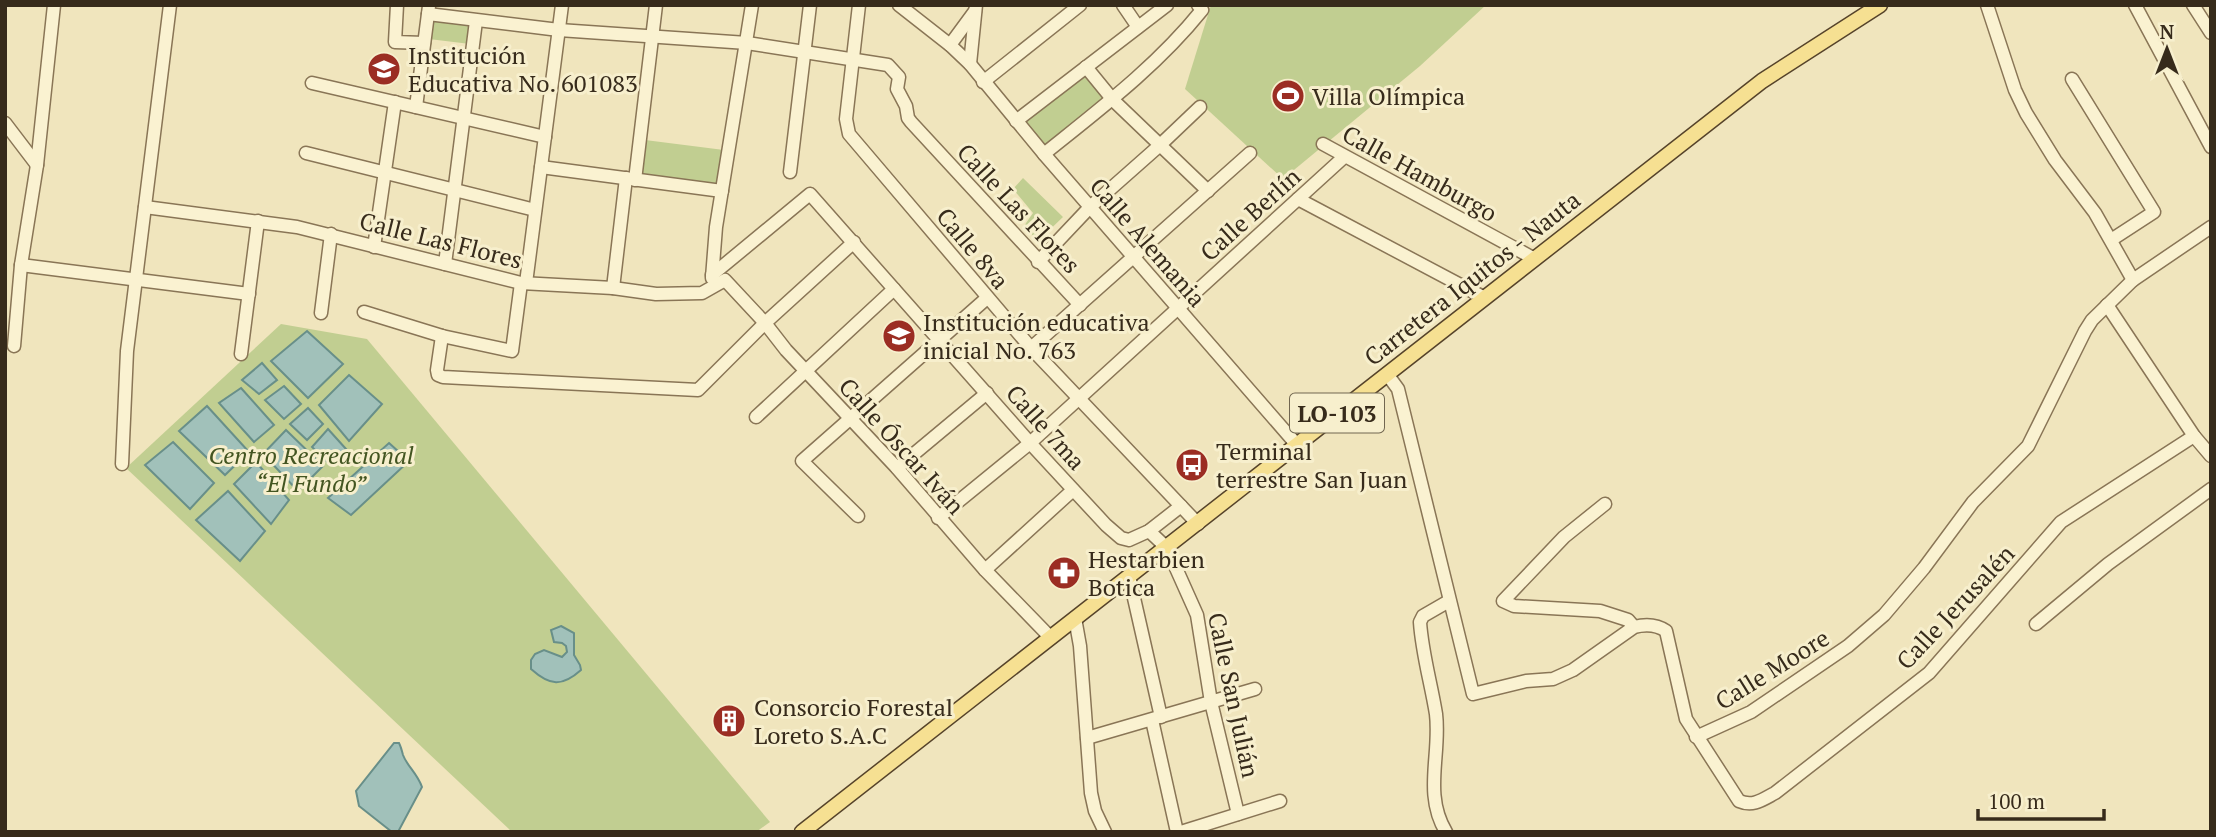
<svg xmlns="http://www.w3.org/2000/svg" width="2216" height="837" font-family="'PT Serif',serif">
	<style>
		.green { fill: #c1ce91 }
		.water { fill: #a1c1ba; stroke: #688f89; stroke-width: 2 }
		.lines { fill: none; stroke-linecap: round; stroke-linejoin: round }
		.minor-casing { stroke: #897556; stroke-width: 15 }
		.major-casing { stroke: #56432a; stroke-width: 17 }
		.minor { stroke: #faf2d1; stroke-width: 12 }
		.major { stroke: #f6e092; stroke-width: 14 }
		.labels { text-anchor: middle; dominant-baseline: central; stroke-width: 6; stroke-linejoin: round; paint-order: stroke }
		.shield { fill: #f7efcd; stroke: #716650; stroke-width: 2 }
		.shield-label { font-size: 23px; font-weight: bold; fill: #372b1b }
		.poi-label { font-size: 24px; fill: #372b1b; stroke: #f7efcd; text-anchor: start }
		.street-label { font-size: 24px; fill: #372b1b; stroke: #f7efcd }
		.park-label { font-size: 24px; font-style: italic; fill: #435521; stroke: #f7efcd }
	</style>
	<rect width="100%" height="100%" fill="#f0e5bd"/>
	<g class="green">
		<polygon points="1211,5 1486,5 1420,66 1283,179 1185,89"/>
		<polygon points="432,17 474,23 470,44 429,39"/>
		<polygon points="1081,72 1110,101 1042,154 1016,123"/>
		<polygon points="645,140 724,150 719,187 640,176"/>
		<polygon points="1023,178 1063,217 1038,241 1024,226 1033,213 1013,189"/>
		<polygon points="281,324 367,339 770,822 756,832 512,832 126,468"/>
	</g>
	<g class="water">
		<polygon points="307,331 343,364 308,398 271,361"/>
		<polygon points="262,363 277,380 259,394 242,380"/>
		<polygon points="349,375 382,404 349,441 319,405"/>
		<polygon points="284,386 301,404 284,419 265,400"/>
		<polygon points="241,388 274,425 254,442 219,403"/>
		<polygon points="207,406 249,452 225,475 179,431"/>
		<polygon points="308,408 323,424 307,440 290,424"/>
		<polygon points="328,429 346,449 329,464 312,447"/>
		<polygon points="286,430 323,466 298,491 263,454"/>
		<polygon points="173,442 214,483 190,509 145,465"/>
		<polygon points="389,443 409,461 351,515 328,498"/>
		<polygon points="256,462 289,500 271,524 234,484"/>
		<polygon points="228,491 265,531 240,561 196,520"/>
		<path d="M561 626 574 633V655L580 665 581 670C562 687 550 686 531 669V660L535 654 544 650 562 657 567 652 566 646 562 643 554 642 551 630Z"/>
		<path d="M394 743H399C401 747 402 751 403 755 407 766 417 773 422 787L398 832H392L359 806 356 791Z"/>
	</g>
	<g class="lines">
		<defs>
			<g id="minor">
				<polyline points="397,5 395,42 424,43"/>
				<polyline points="859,5 846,119 849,134 1031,348 1198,524"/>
				<polyline points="899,5 950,45 970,64 1044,154 1297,445"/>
				<polyline points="1123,5 1138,27"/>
				<polyline points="1987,5 2015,90 2026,113 2055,160 2095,213 2133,280 2211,227"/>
				<polyline points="2135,5 2211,147"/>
				<polyline points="2193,5 2211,33"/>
				<polyline points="428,14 559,30 747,43 888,65 899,77 897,89 906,106 908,118 911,122 1080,305"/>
				<polyline points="950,45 975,11"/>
				<polyline points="970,64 976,5"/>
				<polyline points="1086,67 1113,100 1208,191"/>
				<polyline points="2072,79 2154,212 2111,240"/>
				<polyline points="983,82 1080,5"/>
				<polyline points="312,83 545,137"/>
				<polyline points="416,107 429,6"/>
				<polyline points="1016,121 1167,5"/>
				<polyline points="5,123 37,165"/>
				<polyline points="1323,144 1533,258"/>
				<polyline points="306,153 535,210"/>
				<path d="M1044 154C1100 109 1157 66 1202 10L1198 5"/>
				<polyline points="541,167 722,191"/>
				<polyline points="790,172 810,5"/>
				<polyline points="635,180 656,5"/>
				<polyline points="1298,199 1483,297"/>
				<polyline points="145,207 297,227 521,283 613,288 656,294 702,293 725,280 765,323 786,350 897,468 985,570 1051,638"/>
				<polyline points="374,247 395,102"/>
				<polyline points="1038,262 1090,207 1159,146 1200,107"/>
				<polyline points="445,264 476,21"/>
				<polyline points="21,265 249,294"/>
				<polyline points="712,275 810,194 1030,443 1106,525 1121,538 1129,540 1149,531 1181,506"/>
				<polyline points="712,278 716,227 752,5"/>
				<polyline points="526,283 562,5"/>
				<polyline points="613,288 626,178"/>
				<polyline points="2107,305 2194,436 2211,456"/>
				<polyline points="364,312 442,336 512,351 521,283"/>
				<polyline points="321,313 331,234"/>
				<polyline points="442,336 437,370 438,375 443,377 698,390 765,323 854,242"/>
				<polyline points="14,346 21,265 37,165 54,5"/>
				<polyline points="1031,348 1250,153"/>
				<polyline points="241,354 258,221"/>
				<path d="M1387 374 1398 389 1473 694 1526 681 1553 679 1573 670 1634 627C1646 624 1656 624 1666 631L1686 719 1739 801C1753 807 1762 800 1775 793L1929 673 2061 522 2194 436"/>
				<polyline points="756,417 894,289"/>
				<polyline points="122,464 127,351 170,5"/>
				<polyline points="897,468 987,393"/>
				<polyline points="1605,504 1564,537 1503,601 1514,606 1600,611 1628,620 1634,627"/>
				<polyline points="858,516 802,461 987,298"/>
				<polyline points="938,518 1030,443 1344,157"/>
				<polyline points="1149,531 1167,548 1197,615 1211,702 1238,814"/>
				<polyline points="985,570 1073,490"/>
				<polyline points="1129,576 1161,717"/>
				<polyline points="1075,618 1080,646 1091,793 1095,811 1105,832"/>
				<polyline points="2036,624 2108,564 2211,489"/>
				<polyline points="1152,720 1177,832"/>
				<polyline points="1696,737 1751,712 1848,646 1884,615 1924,568 1973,502 2028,446 2085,331 2092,320 2133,280"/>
				<polyline points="1087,738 1255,689"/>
				<polyline points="1181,832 1280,801"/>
				<path d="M1446 832C1423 794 1441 754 1436 714 1431 683 1422 653 1420 622L1423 616 1449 601"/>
			</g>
			<polyline id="major" points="802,832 1762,81 1880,5"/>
		</defs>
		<use href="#minor" class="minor-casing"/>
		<use href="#major" class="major-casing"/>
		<use href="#minor" class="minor"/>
		<use href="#major" class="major"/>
	</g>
	<defs>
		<symbol id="school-disc" viewBox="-11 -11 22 22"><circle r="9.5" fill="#9b2d23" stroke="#f7efcd"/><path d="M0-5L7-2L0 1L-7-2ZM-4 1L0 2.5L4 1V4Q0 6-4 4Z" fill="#fff"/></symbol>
		<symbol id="stadium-disc" viewBox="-11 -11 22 22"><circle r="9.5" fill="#9b2d23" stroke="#f7efcd"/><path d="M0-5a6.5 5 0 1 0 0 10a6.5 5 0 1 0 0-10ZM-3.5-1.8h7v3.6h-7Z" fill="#fff"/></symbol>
		<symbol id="bus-disc" viewBox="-11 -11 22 22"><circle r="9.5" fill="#9b2d23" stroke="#f7efcd"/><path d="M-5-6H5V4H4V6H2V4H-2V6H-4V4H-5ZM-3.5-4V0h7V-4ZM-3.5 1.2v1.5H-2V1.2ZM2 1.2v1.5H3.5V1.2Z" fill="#fff"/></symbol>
		<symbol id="pharmacy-disc" viewBox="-11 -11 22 22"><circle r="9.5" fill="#9b2d23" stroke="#f7efcd"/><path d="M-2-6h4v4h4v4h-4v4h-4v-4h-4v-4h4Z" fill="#fff"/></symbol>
		<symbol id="building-disc" viewBox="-11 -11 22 22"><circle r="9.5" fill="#9b2d23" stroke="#f7efcd"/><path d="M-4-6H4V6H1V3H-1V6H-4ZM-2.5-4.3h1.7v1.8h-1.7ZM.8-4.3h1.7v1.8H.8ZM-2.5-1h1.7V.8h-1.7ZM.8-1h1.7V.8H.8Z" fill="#fff"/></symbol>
	</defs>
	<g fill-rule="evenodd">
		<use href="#school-disc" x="365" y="50" width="38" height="38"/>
		<use href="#stadium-disc" x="1269" y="77" width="38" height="38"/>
		<use href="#school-disc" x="880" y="317" width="38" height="38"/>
		<use href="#bus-disc" x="1173" y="446" width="38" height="38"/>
		<use href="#pharmacy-disc" x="1045" y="554" width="38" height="38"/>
		<use href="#building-disc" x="710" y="702" width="38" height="38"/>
	</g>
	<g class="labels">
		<rect class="shield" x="1290" y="393.5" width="94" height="39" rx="5"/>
		<g class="shield-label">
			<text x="1337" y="413">LO-103</text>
		</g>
		<g class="poi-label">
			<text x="408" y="55">Institución<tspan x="408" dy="28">Educativa No. 601083</tspan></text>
			<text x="1312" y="96">Villa Olímpica</text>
			<text x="923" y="322">Institución educativa<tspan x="923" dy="28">inicial No. 763</tspan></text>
			<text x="1216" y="451">Terminal<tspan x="1216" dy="28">terrestre San Juan</tspan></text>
			<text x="1088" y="559">Hestarbien<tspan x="1088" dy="28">Botica</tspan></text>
			<text x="754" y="707">Consorcio Forestal<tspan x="754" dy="28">Loreto S.A.C</tspan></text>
		</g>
		<g class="street-label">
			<text transform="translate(1420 173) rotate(29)">Calle Hamburgo</text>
			<text transform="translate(1019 208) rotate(47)">Calle Las Flores</text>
			<text transform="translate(1250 214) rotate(-42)">Calle Berlín</text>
			<text transform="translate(441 240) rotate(14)">Calle Las Flores</text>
			<text transform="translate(1148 242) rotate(49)">Calle Alemania</text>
			<text transform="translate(973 248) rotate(50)">Calle 8va</text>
			<text transform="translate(1472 278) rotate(-38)">Carretera Iquitos - Nauta</text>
			<text transform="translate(1046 427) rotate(48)">Calle 7ma</text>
			<text transform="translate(902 446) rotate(48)">Calle Óscar Iván</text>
			<text transform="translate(1955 607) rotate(-47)">Calle Jerusalén</text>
			<text transform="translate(1772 669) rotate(-32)">Calle Moore</text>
			<text transform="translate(1234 695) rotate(78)">Calle San Julián</text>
		</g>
		<g class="park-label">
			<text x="311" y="455">Centro Recreacional<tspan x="311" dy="28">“El Fundo”</tspan></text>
		</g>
	</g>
	<rect width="2216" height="837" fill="none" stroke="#372b1b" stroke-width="14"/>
	<g transform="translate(2167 49)" stroke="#f7efcd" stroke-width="5" paint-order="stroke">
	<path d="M0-5L12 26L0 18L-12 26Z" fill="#372b1b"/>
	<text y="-10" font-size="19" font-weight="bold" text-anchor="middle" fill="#372b1b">N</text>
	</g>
	<path d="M1978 809v10h126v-10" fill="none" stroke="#372b1b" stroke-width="3.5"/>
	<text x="1988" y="809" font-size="21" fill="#372b1b" stroke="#f7efcd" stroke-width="5" paint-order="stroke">100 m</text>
</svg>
